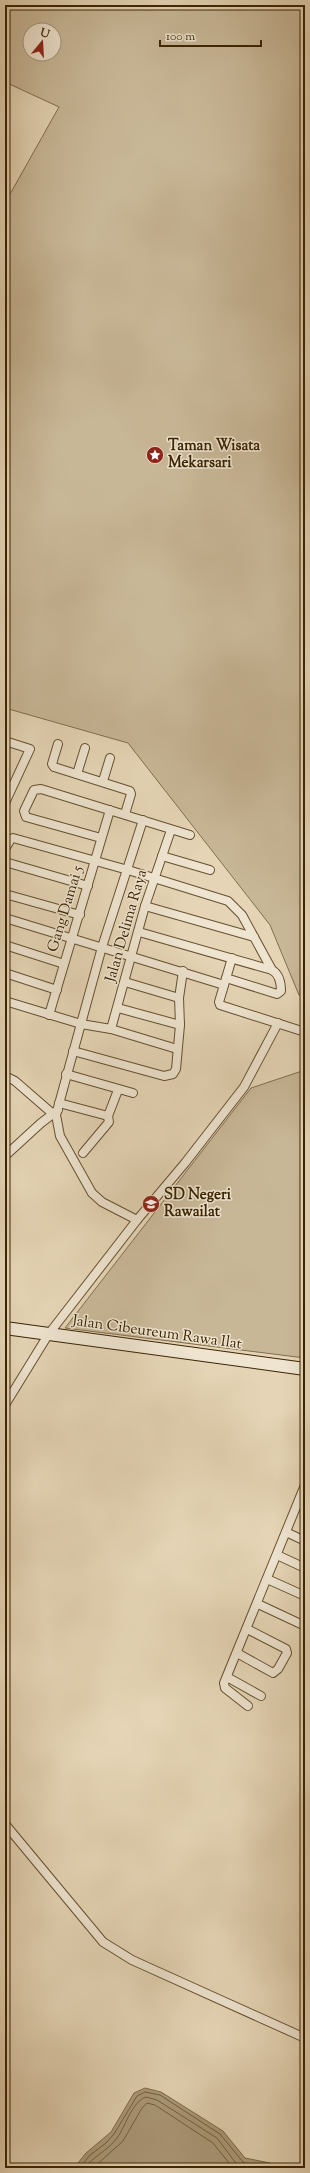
<svg xmlns="http://www.w3.org/2000/svg" width="310" height="2173" font-family="'Sorts Mill Goudy',serif">
	<style>
		.green { fill: #c8b797; stroke: #826e4c; fill-rule: evenodd }
		.water { fill: #ab9979; stroke: #7e6a49 }
		.lines { fill: none; stroke-linecap: round; stroke-linejoin: round }
		.shore { stroke: #735e3e; stroke-width: 1 }
		.street-casing { stroke: #66502f; stroke-width: 10 }
		.secondary-casing { stroke: #3b2402; stroke-width: 14 }
		.street { stroke: #eee4d0; stroke-width: 8 }
		.secondary { stroke: #eee4d0; stroke-width: 12 }
		.labels { text-anchor: middle; dominant-baseline: central; stroke-width: 3; stroke-linejoin: round; paint-order: stroke }
		.poi-label { font-size: 15px; font-weight: bold; fill: #3b2402; stroke: #eee4d0; text-anchor: start }
		.street-label { font-size: 15px; fill: #3b2402; stroke: #eee4d0 }
	</style>
	<rect width="100%" height="100%" fill="#e5d5b6"/>
	<filter id="stains"><feTurbulence type="fractalNoise" baseFrequency=".005" numOctaves="4"/><feColorMatrix values="0 0 0 0 .2 0 0 0 0 .09 0 0 0 0 .02 0 0 0 .5 -.17"/></filter>
	<radialGradient id="worn" r=".72"><stop offset=".6" stop-color="#630" stop-opacity="0"/><stop offset="1" stop-color="#630" stop-opacity=".3"/></radialGradient>
	<g class="green">
		<path d="M5 5H305V999L299 995 270 925 128 743 5 708V203L59 107 5 82ZM30 30H54V54H30Z"/>
		<polygon points="305,1070 305,1358 65,1328 251,1088"/>
	</g>
	<polygon class="water" points="145,2088 161,2092 223,2131 245,2158 270,2163 283,2168 74,2168 86,2153 111,2132 134,2093"/>
	<g class="lines">
		<g class="shore">
			<polyline points="80,2168 89,2156 106,2143 114,2134 137,2096 145,2092 160,2095 220,2134 243,2162 249,2165 274,2168"/>
			<path d="M85 2168C94 2155 111 2149 119 2135 126 2124 133 2101 146 2097L157 2100 217 2138 235 2162 244 2168"/>
			<polyline points="93,2168 123,2141 142,2108 147,2103 155,2105 213,2143 233,2168"/>
		</g>
		<defs>
			<g id="street">
				<polyline points="5,741 30,749 5,803"/>
				<polyline points="58,744 52,764 54,767 130,791 131,794 125,814"/>
				<polyline points="77,774 85,748"/>
				<polyline points="103,781 110,758"/>
				<polyline points="101,838 26,817 24,811 34,790 41,789 190,835"/>
				<polyline points="5,849 11,839 13,838 128,870 228,901 242,915 272,970"/>
				<polyline points="162,856 210,870"/>
				<polyline points="5,862 88,886"/>
				<polyline points="5,894 80,915"/>
				<polyline points="145,906 254,937"/>
				<polyline points="5,918 224,985"/>
				<path d="M139 932 272 970C279 974 281 983 281 991L277 994 226 978"/>
				<polyline points="5,945 64,964"/>
				<polyline points="232,958 219,1002 220,1005 305,1032"/>
				<polyline points="5,973 57,990"/>
				<polyline points="125,982 179,998"/>
				<polyline points="5,1001 81,1024 111,1029 177,1049"/>
				<polyline points="118,1008 180,1025"/>
				<polyline points="49,1015 110,810"/>
				<polyline points="111,1029 145,906 171,830"/>
				<polyline points="73,1051 164,1076 173,1074 176,1069 180,1025 179,998 183,971"/>
				<polyline points="66,1074 133,1093"/>
				<polyline points="5,1076 15,1081 53,1114"/>
				<polyline points="59,1103 108,1116"/>
				<polyline points="83,1153 109,1122 108,1116 118,1090"/>
				<polyline points="5,1156 41,1123 58,1110"/>
				<polyline points="137,1220 102,1202 92,1193 60,1136 56,1115 102,947 143,820"/>
				<polyline points="5,1405 48,1335 137,1220 185,1163 244,1087 278,1023"/>
				<polyline points="286,1532 305,1541"/>
				<polyline points="277,1555 305,1568"/>
				<polyline points="267,1579 305,1596"/>
				<polyline points="258,1604 305,1626"/>
				<polyline points="237,1653 273,1673 278,1669 287,1653 286,1649 247,1629"/>
				<polyline points="227,1677 261,1696"/>
				<polyline points="248,1706 225,1688 224,1683 305,1485"/>
				<polyline points="5,1824 103,1942 132,1960 305,2038"/>
			</g>
			<polyline id="secondary" points="5,1328 305,1369"/>
		</defs>
		<use href="#street" class="street-casing"/>
		<use href="#secondary" class="secondary-casing"/>
		<use href="#street" class="street"/>
		<use href="#secondary" class="secondary"/>
	</g>
	<defs>
		<symbol id="sight-disc" viewBox="-11 -11 22 22"><circle r="9.5" fill="#8f2418" stroke="#eee4d0"/><path d="M0-6L1.8-2.2L6-1.7L2.9 1.2L3.7 5.4L0 3.3L-3.7 5.4L-2.9 1.2L-6-1.7L-1.8-2.2Z" fill="#fff"/></symbol>
		<symbol id="school-disc" viewBox="-11 -11 22 22"><circle r="9.5" fill="#8f2418" stroke="#eee4d0"/><path d="M0-5L7-2L0 1L-7-2ZM-4 1L0 2.5L4 1V4Q0 6-4 4Z" fill="#fff"/></symbol>
	</defs>
	<g fill-rule="evenodd">
		<use href="#sight-disc" x="145" y="445" width="20" height="20"/>
		<use href="#school-disc" x="141" y="1194" width="20" height="20"/>
	</g>
	<g class="labels">
		<g class="poi-label">
			<text x="168" y="446">Taman Wisata<tspan x="168" dy="17">Mekarsari</tspan></text>
			<text x="164" y="1195">SD Negeri<tspan x="164" dy="17">Rawailat</tspan></text>
		</g>
		<g class="street-label">
			<text transform="translate(66 909) rotate(-73)">Gang Damai 5</text>
			<text transform="translate(127 926) rotate(-74)">Jalan Delima Raya</text>
			<text transform="translate(157 1333) rotate(8)">Jalan Cibeureum Rawa Ilat</text>
		</g>
	</g>
	<rect width="310" height="2173" fill="none" stroke="#e5d5b6" stroke-width="20"/>
	<rect x="6" y="6" width="298" height="2161" fill="none" stroke="#3b2402" stroke-width="2"/>
	<rect x="10" y="10" width="290" height="2153" fill="none" stroke="#3b2402"/>
	<g transform="translate(42 42) rotate(18)"><circle r="19" fill="#eee4d0" stroke="#a6977e"/>
	<path d="M0-3L7 15L0 10L-7 15Z" fill="#8f2418"/>
	<text y="-6" font-size="11" font-weight="bold" text-anchor="middle" fill="#3b2402">U</text>
	</g>
	<path d="M160 40v6h101v-6" fill="none" stroke="#3b2402" stroke-width="2"/>
	<text x="166" y="40" font-size="12" fill="#3b2402" stroke="#eee4d0" stroke-width="3" paint-order="stroke">100 m</text>
	<rect width="100%" height="100%" filter="url(#stains)"/>
	<rect width="100%" height="100%" fill="url(#worn)"/>
</svg>
